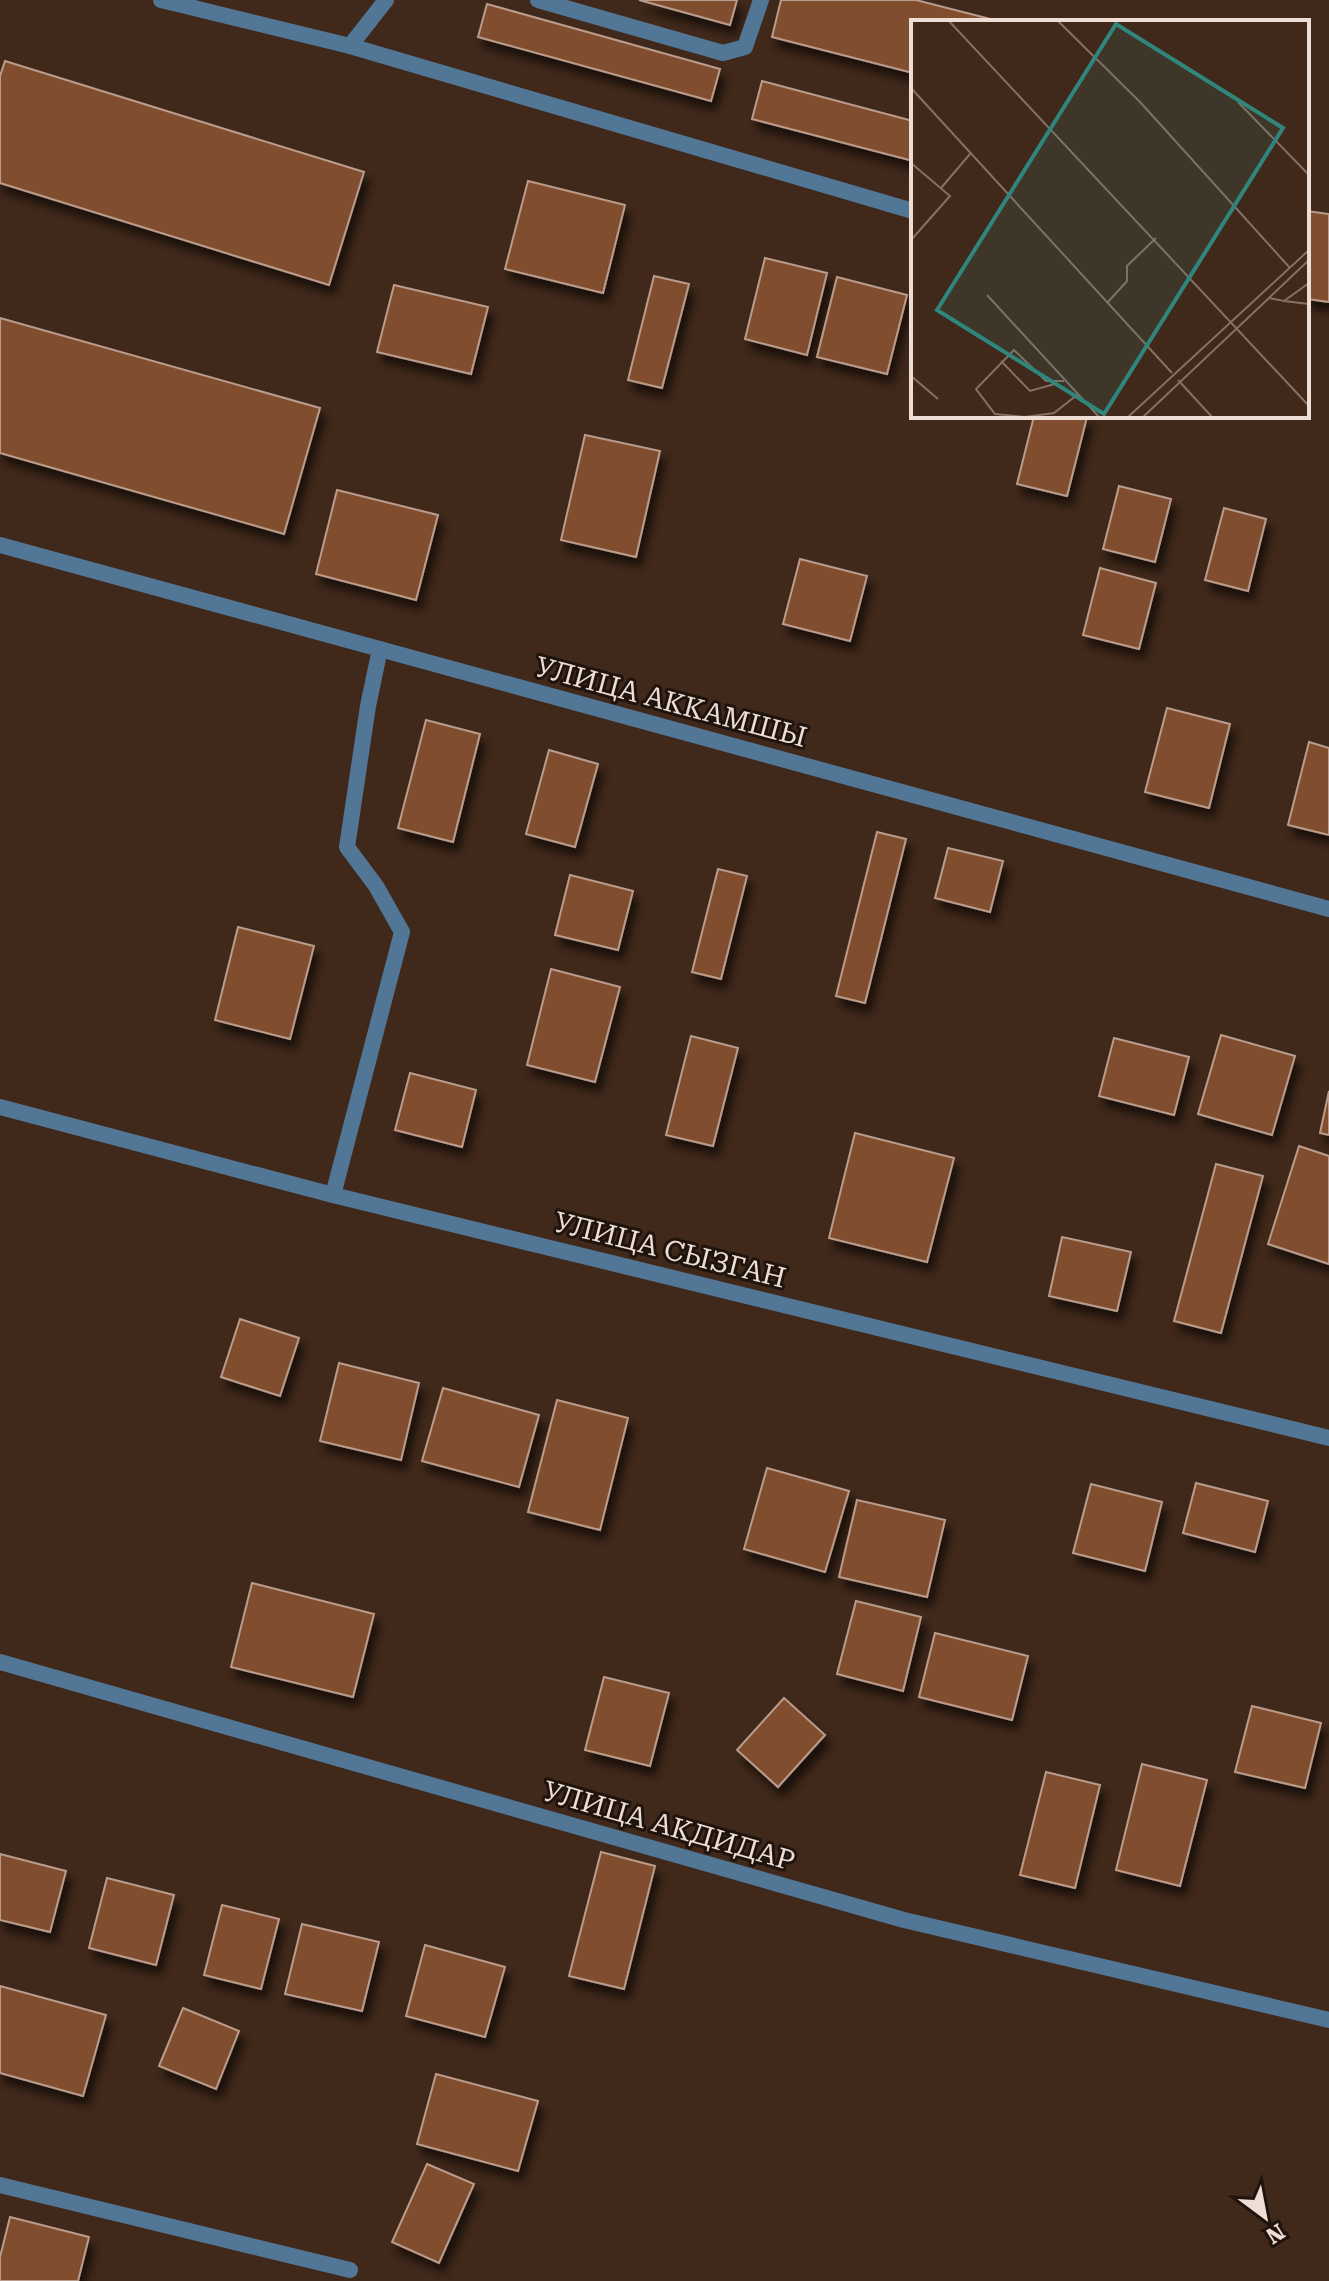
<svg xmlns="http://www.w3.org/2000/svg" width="1329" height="2281" font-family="'Roboto Serif',serif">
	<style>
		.building { fill: #804d2e; stroke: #ba9c8c; stroke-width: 2; filter: url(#shadow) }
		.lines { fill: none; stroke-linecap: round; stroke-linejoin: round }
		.lane { stroke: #527695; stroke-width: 16 }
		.street { stroke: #527695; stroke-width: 16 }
		.labels { text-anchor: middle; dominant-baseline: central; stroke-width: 6; stroke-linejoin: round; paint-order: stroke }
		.street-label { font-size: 28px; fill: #eeddd4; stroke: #1f140d }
		.inset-road { fill: none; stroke: #867064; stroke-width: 2 }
		.view { fill: #30857d; fill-opacity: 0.15; stroke: #30857d; stroke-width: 4 }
		.inset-edge { fill: none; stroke: #eeddd4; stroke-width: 4 }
	</style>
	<defs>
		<filter id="shadow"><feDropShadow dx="5" dy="9" stdDeviation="4" flood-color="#0009"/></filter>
	</defs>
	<rect width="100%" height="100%" fill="#40281a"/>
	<g class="building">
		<polygon points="639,0 737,0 730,25"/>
		<polygon points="781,0 916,0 1002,22 913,22 913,73 772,37"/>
		<polygon points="487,4 720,69 711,101 478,37"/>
		<polygon points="5,61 364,172 329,285 0,183 0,76"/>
		<polygon points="762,81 913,121 913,161 752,119"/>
		<polygon points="528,181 625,205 603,293 505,269"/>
		<polygon points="1307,211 1329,214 1329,302 1307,299"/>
		<polygon points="765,258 827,273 807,355 745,339"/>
		<polygon points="654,276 689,284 662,388 628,380"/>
		<polygon points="837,277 907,295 887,374 817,357"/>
		<polygon points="394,285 488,307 471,374 377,352"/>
		<polygon points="0,318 320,408 284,534 0,453"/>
		<polygon points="1034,416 1087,417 1067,496 1017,484"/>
		<polygon points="585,435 660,451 636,557 561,540"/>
		<polygon points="1119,486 1171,499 1155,562 1103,549"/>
		<polygon points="337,490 438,515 416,600 316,574"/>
		<polygon points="1224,508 1266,519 1248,591 1205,580"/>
		<polygon points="800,559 867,576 850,641 783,624"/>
		<polygon points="1100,568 1156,583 1139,649 1083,635"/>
		<polygon points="1167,708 1230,724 1209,808 1145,792"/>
		<polygon points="426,720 480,734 453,842 398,828"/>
		<polygon points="1309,742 1329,748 1329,835 1288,825"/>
		<polygon points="549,750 598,764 575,847 526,834"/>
		<polygon points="877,832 906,839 865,1003 836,996"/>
		<polygon points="948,848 1003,861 990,912 935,898"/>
		<polygon points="718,869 747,876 721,979 692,972"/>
		<polygon points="570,875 633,891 618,950 555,935"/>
		<polygon points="238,927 314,946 290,1039 215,1020"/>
		<polygon points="551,969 620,987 595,1082 527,1065"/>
		<polygon points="1221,1035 1295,1056 1272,1135 1198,1114"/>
		<polygon points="691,1036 738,1048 713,1146 666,1135"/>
		<polygon points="1114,1038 1189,1057 1174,1115 1099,1096"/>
		<polygon points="410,1073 476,1090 462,1147 395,1130"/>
		<polygon points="1329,1091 1329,1135 1320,1133"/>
		<polygon points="855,1133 954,1158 927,1262 829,1238"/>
		<polygon points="1299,1146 1329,1156 1329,1264 1268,1244"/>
		<polygon points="1216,1164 1263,1176 1221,1333 1174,1321"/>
		<polygon points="1062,1237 1131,1252 1117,1311 1049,1296"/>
		<polygon points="240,1319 299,1338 280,1396 221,1377"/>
		<polygon points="339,1363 419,1383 401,1460 320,1441"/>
		<polygon points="443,1388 539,1415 519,1487 422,1461"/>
		<polygon points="557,1400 628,1418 600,1530 528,1512"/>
		<polygon points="767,1468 849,1491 825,1572 744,1549"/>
		<polygon points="1196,1483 1268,1501 1255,1552 1183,1533"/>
		<polygon points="1091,1484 1162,1502 1145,1571 1073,1553"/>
		<polygon points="857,1500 945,1520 927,1597 839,1577"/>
		<polygon points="252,1583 374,1614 353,1697 231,1667"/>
		<polygon points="856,1601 921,1617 903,1691 837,1674"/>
		<polygon points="935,1633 1028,1656 1012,1720 919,1697"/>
		<polygon points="604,1677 669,1693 650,1766 585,1750"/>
		<polygon points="784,1698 825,1735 778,1787 737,1750"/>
		<polygon points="1252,1706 1321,1723 1305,1788 1235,1772"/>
		<polygon points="1142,1764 1207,1780 1180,1886 1116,1870"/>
		<polygon points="1046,1772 1100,1785 1075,1888 1020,1875"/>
		<polygon points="601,1852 655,1866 624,1989 569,1976"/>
		<polygon points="0,1854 66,1871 50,1932 0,1920"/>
		<polygon points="107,1878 174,1895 156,1965 89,1948"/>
		<polygon points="222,1905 279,1919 261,1989 204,1975"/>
		<polygon points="302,1924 379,1942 362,2011 285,1994"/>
		<polygon points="425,1945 505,1967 485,2037 406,2016"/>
		<polygon points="0,1986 106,2015 83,2096 0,2073"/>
		<polygon points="183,2008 239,2031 216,2089 159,2066"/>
		<polygon points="436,2074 538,2101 518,2171 417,2144"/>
		<polygon points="427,2164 474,2184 439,2263 392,2242"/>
		<polygon points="10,2217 89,2237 78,2281 0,2281 0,2257"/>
	</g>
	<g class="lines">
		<g class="lane">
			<polyline points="538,0 723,53 745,47 761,0"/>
			<polyline points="350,46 386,0"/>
			<polyline points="333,1195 402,932 376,886 347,847 368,706 380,649"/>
		</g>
		<g class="street">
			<polyline points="161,0 350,46 913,211"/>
			<polyline points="0,545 1329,909"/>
			<polyline points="0,1107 333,1195 1329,1438"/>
			<polyline points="0,1662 904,1920 1329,2020"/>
			<polyline points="0,2185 350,2270"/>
		</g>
	</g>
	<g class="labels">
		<g class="street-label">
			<text transform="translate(671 702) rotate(15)">УЛИЦА АККАМШЫ</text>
			<text transform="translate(670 1250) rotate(14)">УЛИЦА СЫЗГАН</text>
			<text transform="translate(669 1826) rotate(16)">УЛИЦА АКДИДАР</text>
		</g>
	</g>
	<g transform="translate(911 20)">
		<rect width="398" height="398" fill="#40281a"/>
		<path class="inset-road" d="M37 0 398 386M146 0 230 83 379 248M0 68 261 353M327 82 398 155M0 143 39 176 0 220M30 168 59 134M76 275 189 398M358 278 373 281 398 263M373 281 398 284M196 283 216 261V246L245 218M90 341 119 371 144 364M0 356 27 379M267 360 302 398M153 361H135L103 330 65 369 84 394 114 397 143 393 166 375M216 398 398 230M231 398 398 240"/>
		<path class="view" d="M205 4 372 108 193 394 26 290Z"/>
		<rect width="398" height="398" class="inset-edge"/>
	</g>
	<g transform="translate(1265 2217) rotate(148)" stroke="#1f140d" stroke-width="6" paint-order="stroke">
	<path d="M0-6L14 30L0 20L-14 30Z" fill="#eeddd4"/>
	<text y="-12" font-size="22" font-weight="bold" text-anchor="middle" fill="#eeddd4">N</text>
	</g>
</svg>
